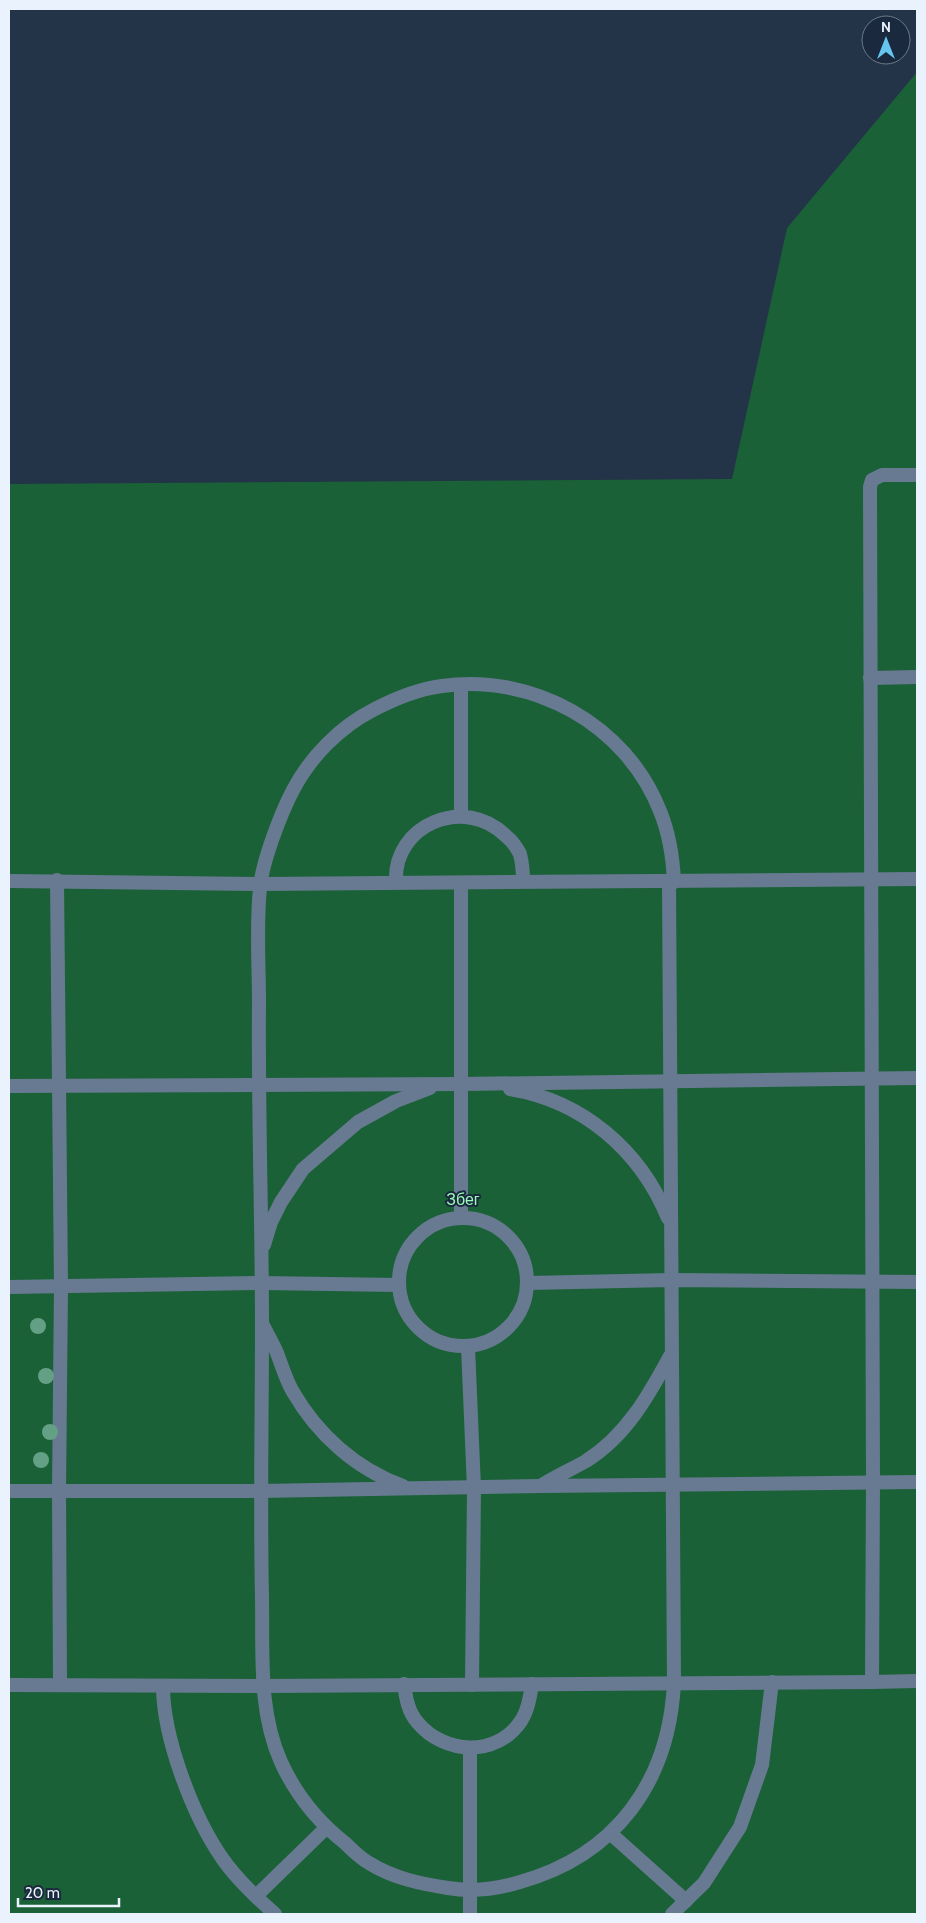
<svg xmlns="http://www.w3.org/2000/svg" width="926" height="1923" font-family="Cabin,sans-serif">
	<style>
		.green { fill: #1b6137 }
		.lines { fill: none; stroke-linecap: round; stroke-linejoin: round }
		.service { stroke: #687a92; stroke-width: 14 }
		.tree { fill: #64a085 }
		.labels { text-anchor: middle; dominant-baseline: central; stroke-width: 4; stroke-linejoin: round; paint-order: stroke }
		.park-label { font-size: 16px; fill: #9afab7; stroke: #1a293d }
	</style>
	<rect width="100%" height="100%" fill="#233348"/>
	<polygon class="green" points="917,72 917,1914 9,1914 9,484 732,479 787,228"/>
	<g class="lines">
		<g class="service">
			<polyline points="917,475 882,475 872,480 870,487 873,1483 872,1682 917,1681"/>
			<polyline points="870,678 917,677"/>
			<polyline points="461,685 461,816"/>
			<polyline points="57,880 61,1286 59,1491 60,1684"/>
			<polyline points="9,881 260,884 917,879"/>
			<path d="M396 882C393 824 465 795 506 836 511 840 517 848 520 854 522 862 523 873 523 881"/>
			<path d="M669 882 674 1683C669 1782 616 1855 520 1882 497 1889 471 1892 448 1888 421 1884 393 1878 369 1863 360 1858 352 1850 345 1843 317 1821 296 1795 281 1762 258 1711 263 1653 262 1598 260 1507 262 1417 262 1327 262 1219 258 1111 259 1003 259 965 256 926 260 888 262 862 281 813 293 790 311 756 340 727 373 710 394 699 418 689 442 686 532 673 626 724 660 811 669 833 673 858 674 882"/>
			<polyline points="461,883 461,1218"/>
			<polyline points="9,1086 462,1084 917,1078"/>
			<path d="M510 1089C583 1101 640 1150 668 1218"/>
			<circle cx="463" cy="1282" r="64"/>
			<polyline points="264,1245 271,1222 281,1202 303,1169 358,1122 396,1101 430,1088"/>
			<polyline points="528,1283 671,1280 917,1282"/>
			<polyline points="9,1287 261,1283 398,1285"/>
			<path d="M263 1325C267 1334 273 1343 277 1353 282 1366 286 1380 293 1392 318 1435 356 1469 403 1486"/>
			<polyline points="468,1347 474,1488 472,1685"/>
			<path d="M542 1485C557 1476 572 1469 586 1461 626 1436 649 1395 670 1356"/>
			<polyline points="9,1491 260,1491 541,1486 917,1482"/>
			<path d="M404 1684C406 1698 408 1712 418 1723 444 1754 496 1758 521 1721 528 1710 530 1697 532 1684"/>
			<polyline points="9,1685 263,1686 872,1682"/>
			<path d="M163 1686C163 1738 193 1816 222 1858 235 1877 258 1899 275 1914"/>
			<polyline points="470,1748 470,1914"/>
			<polyline points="610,1833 686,1901"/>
			<polyline points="256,1896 326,1828"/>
			<polyline points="672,1914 704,1883 740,1827 762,1765 772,1682"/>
		</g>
	</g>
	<g class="tree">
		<circle cx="38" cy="1326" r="8"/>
		<circle cx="46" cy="1376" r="8"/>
		<circle cx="50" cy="1432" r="8"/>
		<circle cx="41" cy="1460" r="8"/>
	</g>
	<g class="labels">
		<g class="park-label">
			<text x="463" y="1199">Збег</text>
		</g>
	</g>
	<rect width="926" height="1923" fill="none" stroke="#eaf2fd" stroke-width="20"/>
	<g transform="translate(886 40)"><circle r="24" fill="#1a293d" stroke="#6d798a"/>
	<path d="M0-4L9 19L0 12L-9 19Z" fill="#64c5ee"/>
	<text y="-8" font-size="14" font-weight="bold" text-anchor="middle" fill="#eaf2fd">N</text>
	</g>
	<path d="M18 1898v8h101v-8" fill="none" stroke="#eaf2fd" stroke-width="2.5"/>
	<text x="25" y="1898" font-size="15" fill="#eaf2fd" stroke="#1a293d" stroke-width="4" paint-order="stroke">20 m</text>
</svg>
